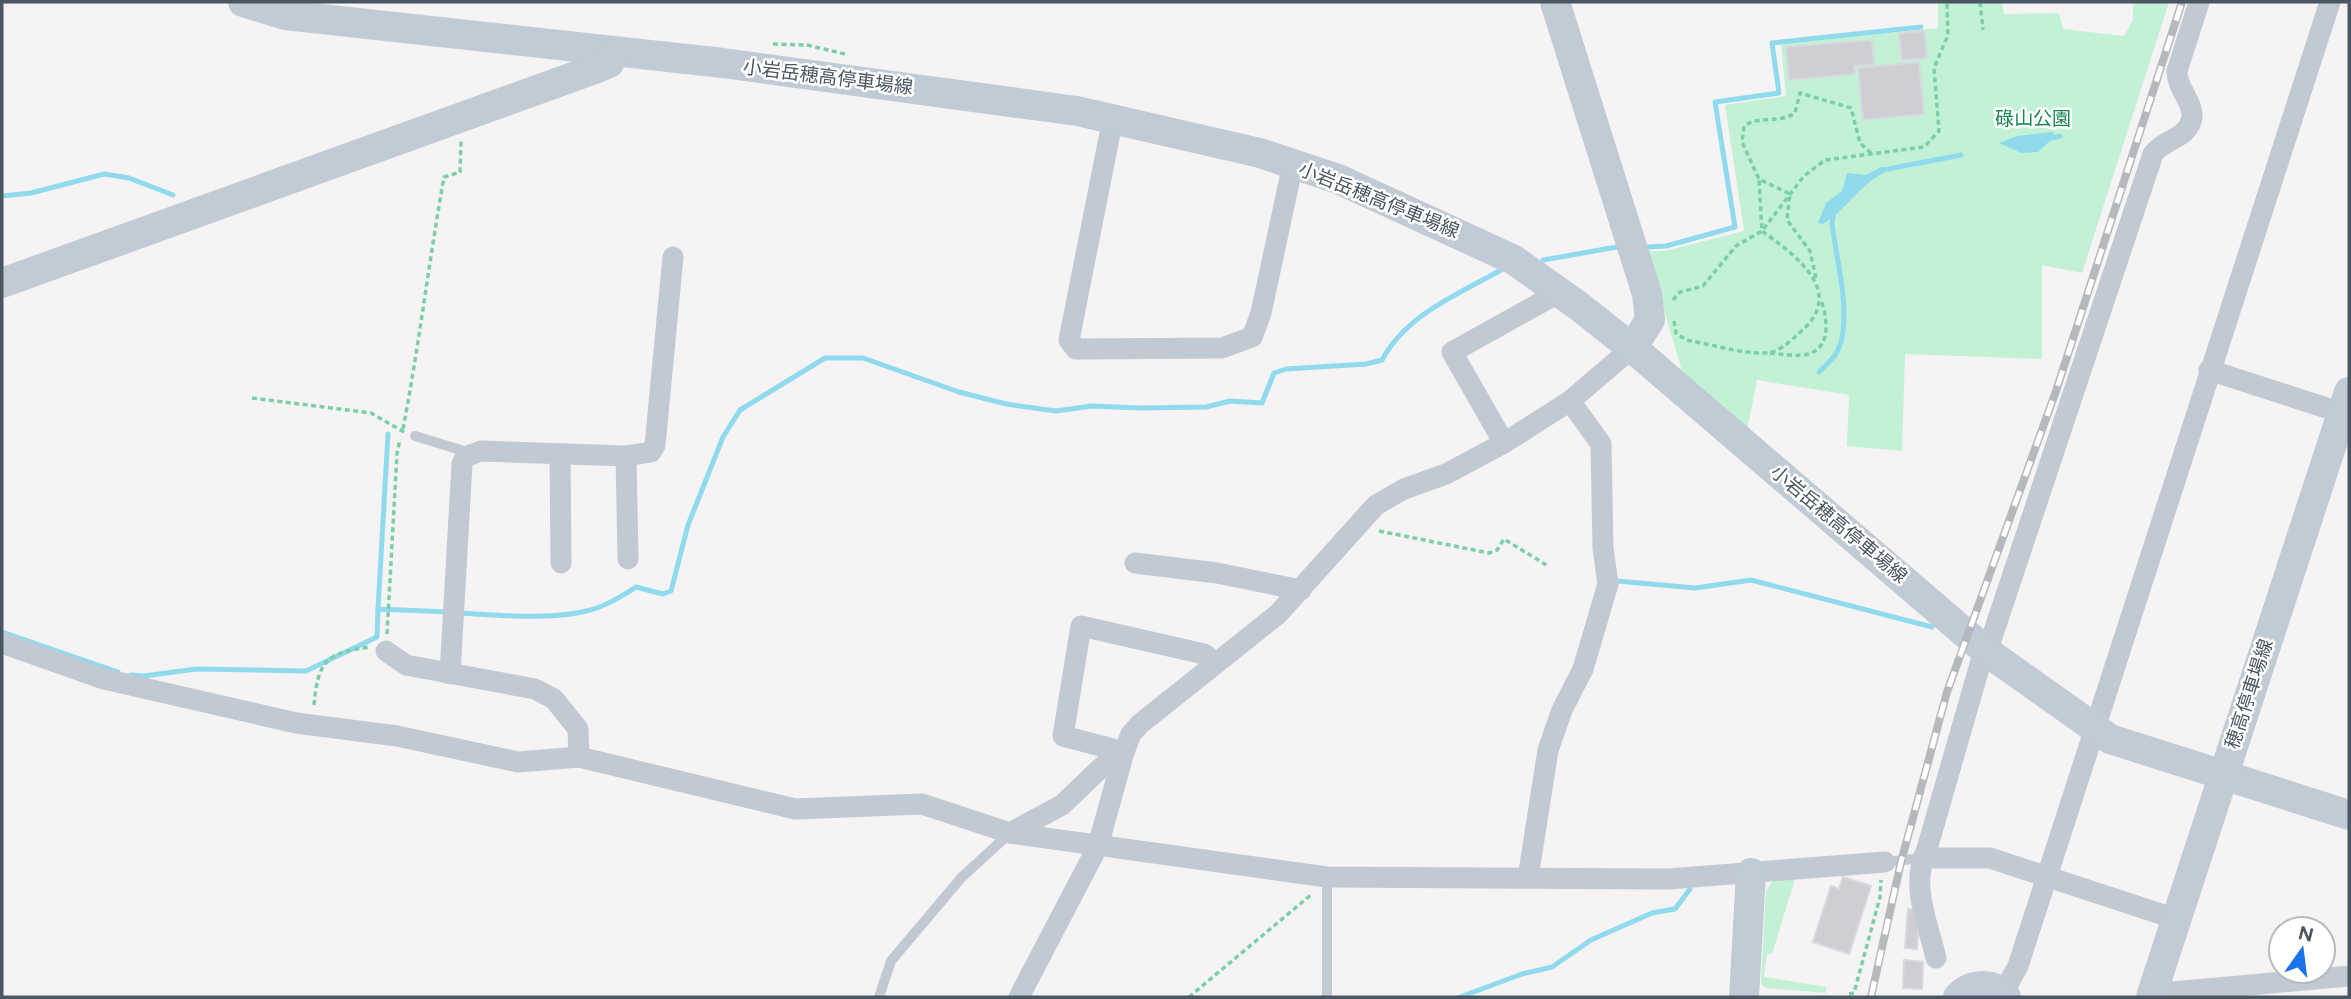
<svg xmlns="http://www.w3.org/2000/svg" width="2351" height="999" font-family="Figtree,'Noto Sans JP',sans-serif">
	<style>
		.green { fill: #c3f1d5 }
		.water { fill: #90daee }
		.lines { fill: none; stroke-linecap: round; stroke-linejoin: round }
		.stream { stroke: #90daee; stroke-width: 5 }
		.building { fill: #cdcfd5; stroke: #d7d9de; stroke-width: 2 }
		.path { stroke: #7ad0a6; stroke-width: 3.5; stroke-dasharray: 5 3.5; stroke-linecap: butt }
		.lane { stroke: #c1cad2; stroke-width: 10 }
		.street { stroke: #c1cad2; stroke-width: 21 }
		.secondary { stroke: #c1cbd6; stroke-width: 30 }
		.rail-casing { stroke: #b5b8bd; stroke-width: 8 }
		.rail { stroke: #fff; stroke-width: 5; stroke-dasharray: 16; stroke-linecap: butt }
		.labels { text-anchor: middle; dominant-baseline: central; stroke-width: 5; stroke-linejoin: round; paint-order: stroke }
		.street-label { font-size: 19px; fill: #4a5661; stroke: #fff }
		.park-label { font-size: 19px; fill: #17864f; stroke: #fff }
	</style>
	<rect width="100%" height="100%" fill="#f5f3f3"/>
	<g class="green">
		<polygon points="1938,2 2002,2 2004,14 2059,13 2063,29 2124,36 2133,20 2133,2 2169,2 2082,273 2042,265 2042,359 1905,354 1902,451 1847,446 1849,395 1757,380 1747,431 1679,373 1681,367 1646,251 1665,251 1744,231 1725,105 1786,96 1781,44 1938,28"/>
		<polygon points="1795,879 1772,954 1767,954 1764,977 1826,987 1826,993 1765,988 1761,983 1766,891 1773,881"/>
	</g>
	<g class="water">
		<polygon points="2053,132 2054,137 2038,152 2021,153 1999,143 2017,136"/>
		<path d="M1881 167 1895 168C1859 181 1851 207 1823 224L1818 223 1826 203 1842 191 1847 173 1866 175Z"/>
	</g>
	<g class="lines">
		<g class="stream">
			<polyline points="2046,139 2060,136"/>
			<polyline points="1888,169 1961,155"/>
			<polyline points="2,196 31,193 104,174 129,178 173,195"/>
			<polyline points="1647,247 1666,246 1735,227 1715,102 1779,93 1772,43 1921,27"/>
			<polyline points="1543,260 1617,247"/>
			<path d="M1819 372C1828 363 1838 355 1841 342 1850 306 1836 259 1832 223L1834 213"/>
			<polyline points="1617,581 1695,588 1751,580 1932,627"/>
			<polyline points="378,609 388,434"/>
			<path d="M459 613C496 615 551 620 586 611 605 607 620 597 636 587L663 594 671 591 688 525 723 437 740 410 825 358H863L959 392 1006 404 1056 411 1092 406 1140 408 1206 407 1230 401 1262 403 1274 373 1286 369 1366 364 1382 360C1407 314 1457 295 1501 270"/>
			<polyline points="2,632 118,672"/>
			<polyline points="131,675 144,676 196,669 306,671 377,637 378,609 449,612"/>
			<polyline points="1460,997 1522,974 1552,967 1591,940 1652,913 1675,909 1690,889"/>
		</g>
	</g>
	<g class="building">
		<polygon points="1924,31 1927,58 1902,60 1899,33"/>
		<polygon points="1872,40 1874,65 1854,66 1855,74 1789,80 1786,47"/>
		<polygon points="1919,62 1924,114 1863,120 1858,68"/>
		<polygon points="1843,877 1871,886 1849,954 1813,942 1831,886 1839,889"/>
		<polygon points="1908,909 1919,910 1917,949 1905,948"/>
		<polygon points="1904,960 1923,962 1922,989 1903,988"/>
	</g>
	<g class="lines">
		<g class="path">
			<polyline points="1980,2 1983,30"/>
			<polyline points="773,44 807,45 845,54"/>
			<path d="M1816 278 1810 251 1787 220 1790 194 1759 179 1742 142 1744 126C1760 115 1779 124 1795 113L1800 93 1851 108 1860 143 1872 154"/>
			<polyline points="1673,300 1680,292 1703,286 1736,246 1762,231 1804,176 1825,160 1924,147 1939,131 1934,68 1948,35 1947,2"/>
			<path d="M1674 321 1676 333 1686 340C1711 344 1741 354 1766 353 1777 353 1790 342 1798 334 1848 294 1798 257 1762 231L1759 179"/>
			<path d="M1770 353C1781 354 1798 357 1809 354 1832 346 1827 317 1821 300"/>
			<polyline points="252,398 371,413 404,432"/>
			<path d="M403 429C419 345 429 261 444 177L460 172 461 141"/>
			<polyline points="1379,531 1489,553 1497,550 1504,539 1548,566"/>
			<polyline points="387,634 397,454 400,439"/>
			<path d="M314 705C318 662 325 653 369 647"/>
			<polyline points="1849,994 1854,993 1880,897 1881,880"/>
			<polyline points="1189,997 1312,894"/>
		</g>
		<g class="lane">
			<polyline points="415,436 461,450 465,457"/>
			<polyline points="1885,862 1923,858"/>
			<polyline points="879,997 891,961 961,878 1010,833"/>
			<polyline points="1327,997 1327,877"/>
		</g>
		<g class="street">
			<polyline points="1113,118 1069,340 1076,349 1222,348 1252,337 1261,313 1293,164"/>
			<polyline points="2209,370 2342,413"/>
			<polyline points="1504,443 1452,352 1560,292"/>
			<polyline points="560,454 561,563"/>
			<polyline points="626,456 628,559"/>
			<polyline points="1135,563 1217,573 1301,590"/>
			<path d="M1991 640 2153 154C2162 142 2174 141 2184 132 2206 110 2176 93 2177 71L2199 2"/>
			<polyline points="2,643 104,679 296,723 397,736 518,762 579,757 795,809 922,804 1010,833 1327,877 1668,879 1885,862"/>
			<polyline points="386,651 406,665 535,689 554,699 578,729 579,757"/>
			<polyline points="450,674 462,464 465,457 481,451 626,456 651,452 655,445 673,257"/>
			<polyline points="1124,752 1063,736 1081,626 1204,654 1215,662"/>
			<polyline points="1010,833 1062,805 1107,762 1124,752"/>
			<polyline points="1923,858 1990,858 2176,919"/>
			<polyline points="1528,878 1548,750 1562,710 1583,669 1608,584 1603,548 1601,444 1570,401"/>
			<path d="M1936 958C1927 920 1910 885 1927 849L1981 661"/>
			<polyline points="2154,988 2173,992 2349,976"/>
			<polyline points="2003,993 2018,966 2330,2"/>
			<polyline points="1019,997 1098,846 1124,752 1131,734 1140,724 1278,614 1376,505 1404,489 1446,474 1504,443 1570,401 1632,348"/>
		</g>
		<g class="secondary">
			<polyline points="243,2 285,15 723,63 1077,111 1260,153 1338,179 1514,260 1580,307 1643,357 1986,651 2110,739 2349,815"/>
			<polyline points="1555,2 1647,294 1650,320 1632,348"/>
			<polyline points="2,283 595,69 609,63 613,52"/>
			<polyline points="1744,997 1751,873"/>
			<path d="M1958 997C1971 983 1993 982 2006 997"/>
			<polyline points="2151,997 2349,392"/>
		</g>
		<defs>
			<polyline id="rail" points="1871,997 1901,862 1947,692 2056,391 2182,2"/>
		</defs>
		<use href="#rail" class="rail-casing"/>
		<use href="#rail" class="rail"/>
	</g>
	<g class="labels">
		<g class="street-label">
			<text transform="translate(828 77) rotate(7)">小岩岳穂高停車場線</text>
			<text transform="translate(1379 200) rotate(22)">小岩岳穂高停車場線</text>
			<text transform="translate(1839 524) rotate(40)">小岩岳穂高停車場線</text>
			<text transform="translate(2249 694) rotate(-72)">穂高停車場線</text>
		</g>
		<g class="park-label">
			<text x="2033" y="118">碌山公園</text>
		</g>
	</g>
	<rect width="2351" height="999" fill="none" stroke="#4a5661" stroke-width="7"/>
	<g transform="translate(2302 950) rotate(14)"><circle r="33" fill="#ffffff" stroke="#b7bbc0" stroke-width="2"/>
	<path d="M0-5L12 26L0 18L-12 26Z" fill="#1a73e8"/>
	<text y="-10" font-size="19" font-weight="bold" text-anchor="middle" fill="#4a5661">N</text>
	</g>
</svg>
